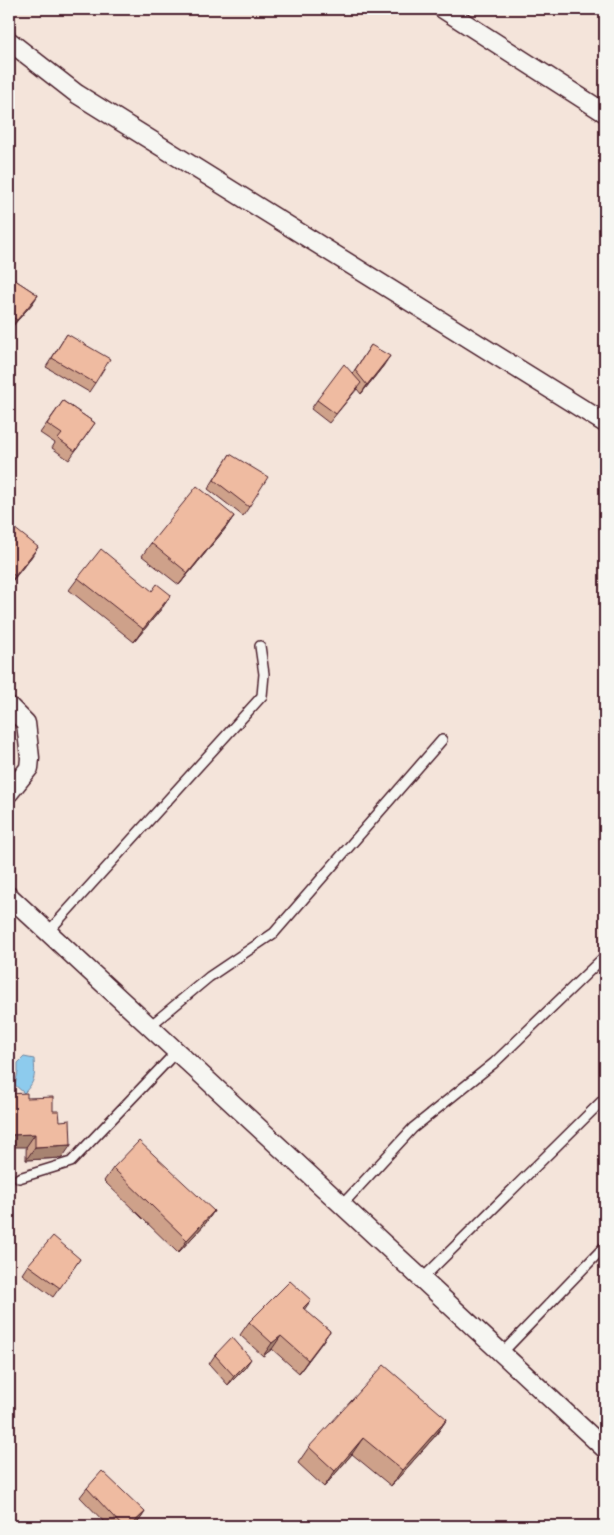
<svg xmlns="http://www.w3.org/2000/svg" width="614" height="1535" font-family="'Shantell Sans',sans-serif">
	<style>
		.water { fill: #8dcbed; stroke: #72869f }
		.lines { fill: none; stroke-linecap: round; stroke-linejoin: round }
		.service-casing { stroke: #4a1f2b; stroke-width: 12 }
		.minor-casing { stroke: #4a1f2b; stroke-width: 21 }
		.service { stroke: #f6f6f2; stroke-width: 9 }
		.minor { stroke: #f6f6f2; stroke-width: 18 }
		.wall { fill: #cea18a; stroke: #4a1f2b }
		.shaded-wall { fill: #a78371; stroke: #4a1f2b }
		.building { fill: #efbba1; stroke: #4a1f2b }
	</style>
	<rect width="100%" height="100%" fill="#f4e4da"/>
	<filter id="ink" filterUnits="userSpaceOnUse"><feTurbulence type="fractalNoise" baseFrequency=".02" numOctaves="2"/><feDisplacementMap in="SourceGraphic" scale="10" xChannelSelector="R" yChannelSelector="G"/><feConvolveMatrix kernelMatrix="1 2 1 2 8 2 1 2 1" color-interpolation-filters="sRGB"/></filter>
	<g filter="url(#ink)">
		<path class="water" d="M24 1057 34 1059C35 1075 36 1081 24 1093L15 1085 18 1072V1063Z"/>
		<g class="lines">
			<defs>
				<g id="service">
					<polyline points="48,932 262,696 264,674 260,646"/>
					<polyline points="150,1026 209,977 274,933 442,740"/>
					<polyline points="19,1178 71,1162 177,1051"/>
					<polyline points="342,1205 413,1128 494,1063 605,956"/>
					<polyline points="422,1279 605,1098"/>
					<polyline points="502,1353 605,1246"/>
				</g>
				<g id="minor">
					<polyline points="443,9 605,113"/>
					<polyline points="9,41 77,94 605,423"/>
					<polyline points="9,706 26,723 30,758 29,768 9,793"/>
					<polyline points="9,896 605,1449"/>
				</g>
			</defs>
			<use href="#service" class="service-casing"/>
			<use href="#minor" class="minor-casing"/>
			<use href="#service" class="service"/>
			<use href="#minor" class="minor"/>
		</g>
		<g class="wall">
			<polygon points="9,276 38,295 32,304 10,329 9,328"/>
			<polygon points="67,334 95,383 89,392 46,367"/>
			<polygon points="371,345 384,365 361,394 357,389 329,423 311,409 317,400 352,374"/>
			<polygon points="63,401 95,423 69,460 52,448 55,443 40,433"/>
			<polygon points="230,454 249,507 243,516 208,489"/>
			<polygon points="234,516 225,529 179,585 142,556 151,543"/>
			<polygon points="9,524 32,556 9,585"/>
			<polygon points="78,578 152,591 171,595 162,608 134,642 69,590"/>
			<polygon points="27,1098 53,1111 62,1158 26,1160"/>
			<polygon points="113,1168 214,1211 205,1224 178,1253 104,1181"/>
			<polygon points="80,1259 53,1297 22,1274 28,1265"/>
			<polygon points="304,1310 330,1331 299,1373 272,1349 263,1356 240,1335 249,1322"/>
			<polygon points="215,1355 245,1368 228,1385 209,1364"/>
			<polygon points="447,1419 436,1435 391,1486 352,1454 324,1487 298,1463 309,1447"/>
			<polygon points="87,1488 145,1512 139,1521 134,1526 108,1526 80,1497"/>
		</g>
		<g class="shaded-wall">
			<polygon points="38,295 32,304 10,329 17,320"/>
			<polygon points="390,356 384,365 361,394 367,385"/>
			<polygon points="234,516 225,529 179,585 188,573"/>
			<polygon points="38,547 32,556 9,585 15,576"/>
			<polygon points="171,595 162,608 134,642 143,629"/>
			<polygon points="35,1134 26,1147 9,1147 9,1135"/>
			<polygon points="71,1145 62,1158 26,1160 35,1147"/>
			<polygon points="214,1211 205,1224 178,1253 187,1240"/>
			<polygon points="311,1300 302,1313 303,1308"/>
			<polygon points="330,1331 321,1344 299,1373 308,1360"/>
			<polygon points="281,1336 272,1349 263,1356 272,1343"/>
			<polygon points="251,1359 245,1368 228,1385 234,1376"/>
			<polygon points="447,1419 436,1435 391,1486 402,1470"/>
			<polygon points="363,1438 352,1454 324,1487 335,1471"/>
			<polygon points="145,1512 139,1521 134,1526 130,1526"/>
		</g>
		<g class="building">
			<polygon points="9,276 38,295 17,320 9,315"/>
			<polygon points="67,334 110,359 95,383 52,358"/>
			<polygon points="371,345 390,356 367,385 355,370"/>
			<polygon points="344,364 361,383 336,414 317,400"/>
			<polygon points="63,401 95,423 75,451 58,439 62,434 47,424"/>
			<polygon points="230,454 268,477 249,507 214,480"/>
			<polygon points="197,486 234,516 188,573 151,543"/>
			<polygon points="9,524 38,547 15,576 9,571"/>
			<polygon points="101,549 152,591 157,584 171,595 143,629 78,578"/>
			<polygon points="27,1093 27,1098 53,1097 53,1111 59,1111 60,1121 70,1120 71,1145 35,1147 35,1134 9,1135 9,1094"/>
			<polygon points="139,1141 214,1211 187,1240 113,1168"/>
			<polygon points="53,1236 80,1259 60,1288 28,1265"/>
			<polygon points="290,1281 311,1300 303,1308 330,1331 308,1360 281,1336 272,1343 249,1322"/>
			<polygon points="232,1337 251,1359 234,1376 215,1355"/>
			<polygon points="384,1365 447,1419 402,1470 363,1438 335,1471 309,1447"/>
			<polygon points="102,1471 145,1512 130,1526 122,1526 87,1488"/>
		</g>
	</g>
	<rect width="614" height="1535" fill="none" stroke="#f6f6f2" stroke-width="30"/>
	<rect x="15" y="15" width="584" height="1505" fill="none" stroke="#4a1f2b" stroke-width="2" filter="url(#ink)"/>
</svg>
